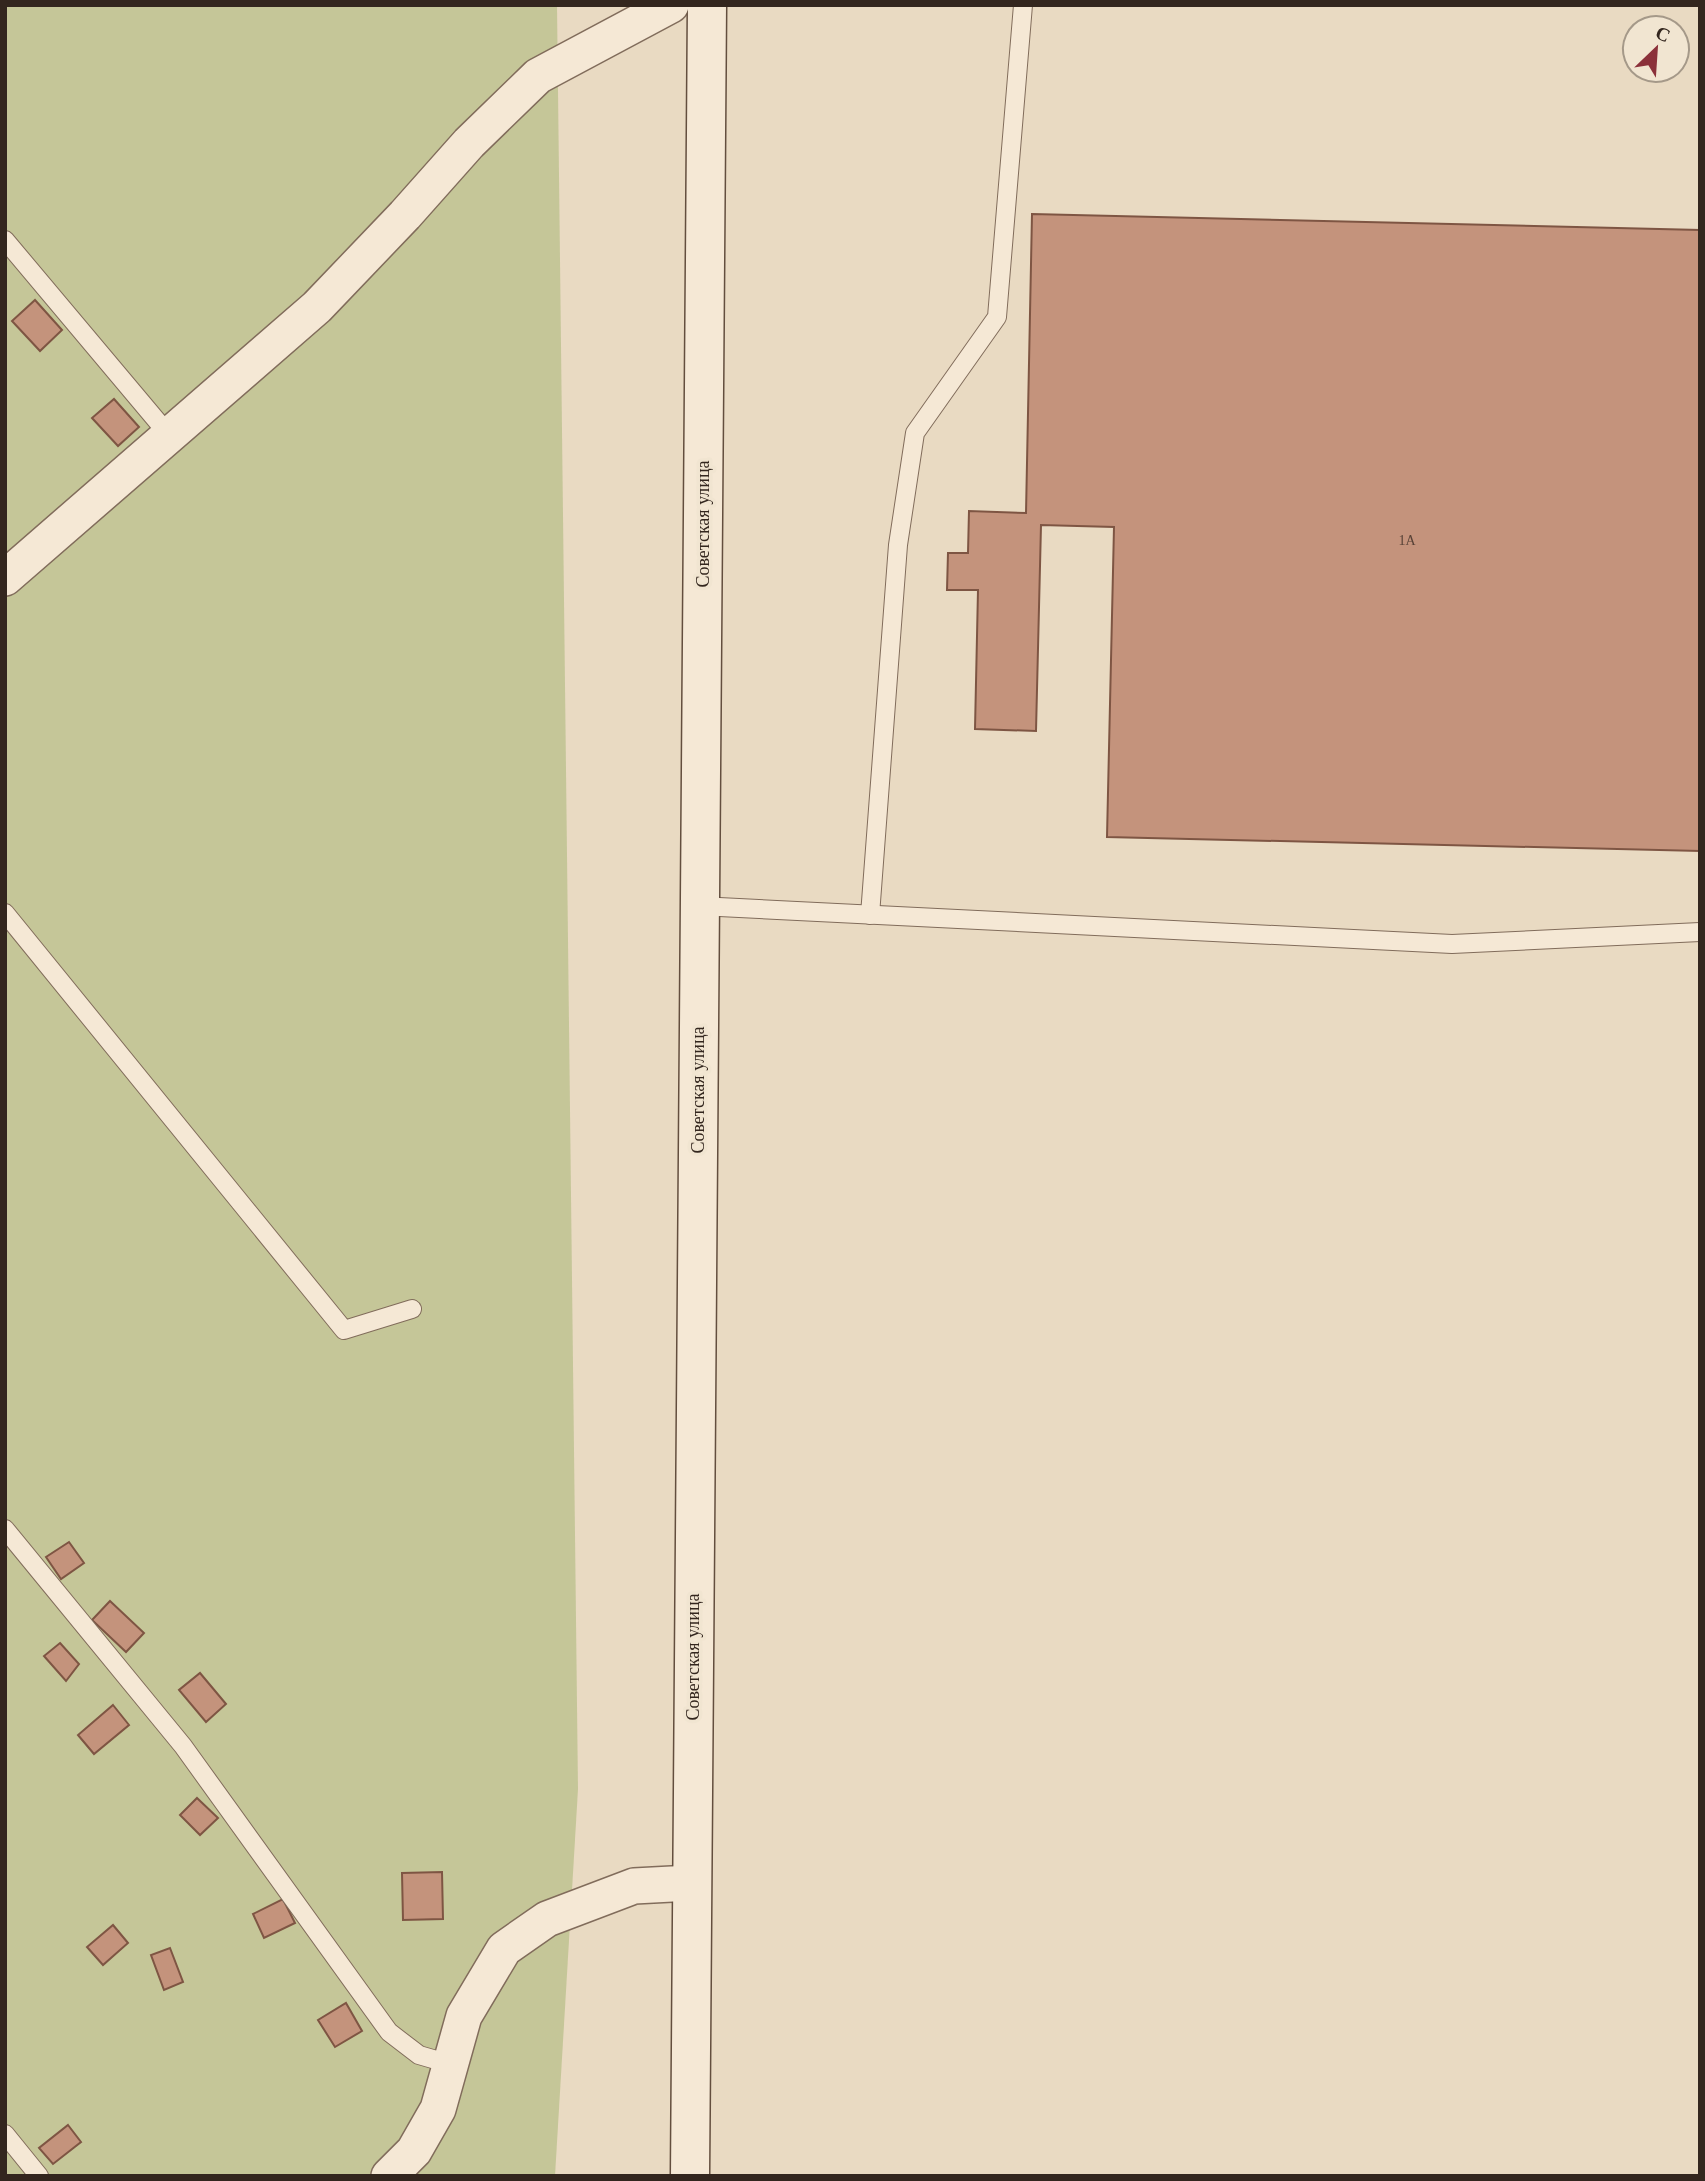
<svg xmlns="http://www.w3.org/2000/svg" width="1705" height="2181" font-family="Georgia,serif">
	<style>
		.green { fill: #c5c698 }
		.building { fill: #c4937c; stroke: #7e5543; stroke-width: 2 }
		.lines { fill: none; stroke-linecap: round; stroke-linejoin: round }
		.service-casing { stroke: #816c5b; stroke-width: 20 }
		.minor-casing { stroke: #816c5b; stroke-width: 38 }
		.secondary-casing { stroke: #634e3e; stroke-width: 41 }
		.service { stroke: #f5e8d5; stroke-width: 18 }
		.minor { stroke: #f5e8d5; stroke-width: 35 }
		.secondary { stroke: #f5e8d5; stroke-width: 38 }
		.labels { text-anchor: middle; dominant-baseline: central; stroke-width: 7; stroke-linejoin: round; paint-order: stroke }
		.number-label { font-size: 14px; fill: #574136 }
		.street-label { font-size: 18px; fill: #33261e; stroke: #f1e5d1 }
	</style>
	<rect width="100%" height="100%" fill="#e9dac2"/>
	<polygon class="green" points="5,5 557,5 578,1789 555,2176 5,2176"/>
	<g class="building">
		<polygon points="1032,214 1700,230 1700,851 1107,837 1114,527 1041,525 1036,731 975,729 978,590 947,590 948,553 968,553 969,511 1026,513"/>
		<polygon points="35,300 62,330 40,351 12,321"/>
		<polygon points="114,399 139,427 118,446 92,418"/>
		<polygon points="69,1542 84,1563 61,1579 46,1557"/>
		<polygon points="110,1601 144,1633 126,1652 92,1620"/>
		<polygon points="60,1643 79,1664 66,1681 44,1656"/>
		<polygon points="200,1673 226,1704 206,1722 179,1690"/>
		<polygon points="113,1705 129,1725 94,1754 78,1735"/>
		<polygon points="197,1798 218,1818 200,1835 180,1815"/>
		<polygon points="442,1872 443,1919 403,1920 402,1873"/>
		<polygon points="283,1899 295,1923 264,1938 253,1914"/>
		<polygon points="113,1925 128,1943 103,1965 87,1947"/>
		<polygon points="170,1948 183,1982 164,1990 151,1955"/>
		<polygon points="346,2003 362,2031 335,2047 318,2020"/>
		<polygon points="68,2125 81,2142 53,2164 39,2148"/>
	</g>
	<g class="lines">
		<defs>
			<g id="service">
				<polyline points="5,240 168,434"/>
				<polyline points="699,906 1452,944 1700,932"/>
				<polyline points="5,913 344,1330 412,1309"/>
				<polyline points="870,915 898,545 915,433 997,317 1023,5"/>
				<polyline points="5,1529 183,1746 389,2032 419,2055 450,2064"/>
				<polyline points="5,2134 39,2176"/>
			</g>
			<g id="minor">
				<polyline points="5,578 317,307 405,215 469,143 538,76 671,5"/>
				<polyline points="389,2176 414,2151 438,2109 464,2016 504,1949 547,1919 634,1886 691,1883"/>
			</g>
			<polyline id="secondary" points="690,2176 707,5"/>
		</defs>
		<use href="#service" class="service-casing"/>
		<use href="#minor" class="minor-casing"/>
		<use href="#secondary" class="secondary-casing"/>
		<use href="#service" class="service"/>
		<use href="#minor" class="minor"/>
		<use href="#secondary" class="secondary"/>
	</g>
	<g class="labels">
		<g class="number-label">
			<text x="1407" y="540">1А</text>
		</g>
		<g class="street-label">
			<text transform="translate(703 524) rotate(-90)">Советская улица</text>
			<text transform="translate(698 1090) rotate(-90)">Советская улица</text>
			<text transform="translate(693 1657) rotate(-90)">Советская улица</text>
		</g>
	</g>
	<rect width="1705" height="2181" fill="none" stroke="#33261e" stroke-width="14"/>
	<g transform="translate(1656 49) rotate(25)"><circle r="33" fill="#f1e5d1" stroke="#a59989" stroke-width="2"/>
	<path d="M0-5L12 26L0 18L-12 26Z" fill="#8b313a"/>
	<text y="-10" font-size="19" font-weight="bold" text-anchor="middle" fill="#33261e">С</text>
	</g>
</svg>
